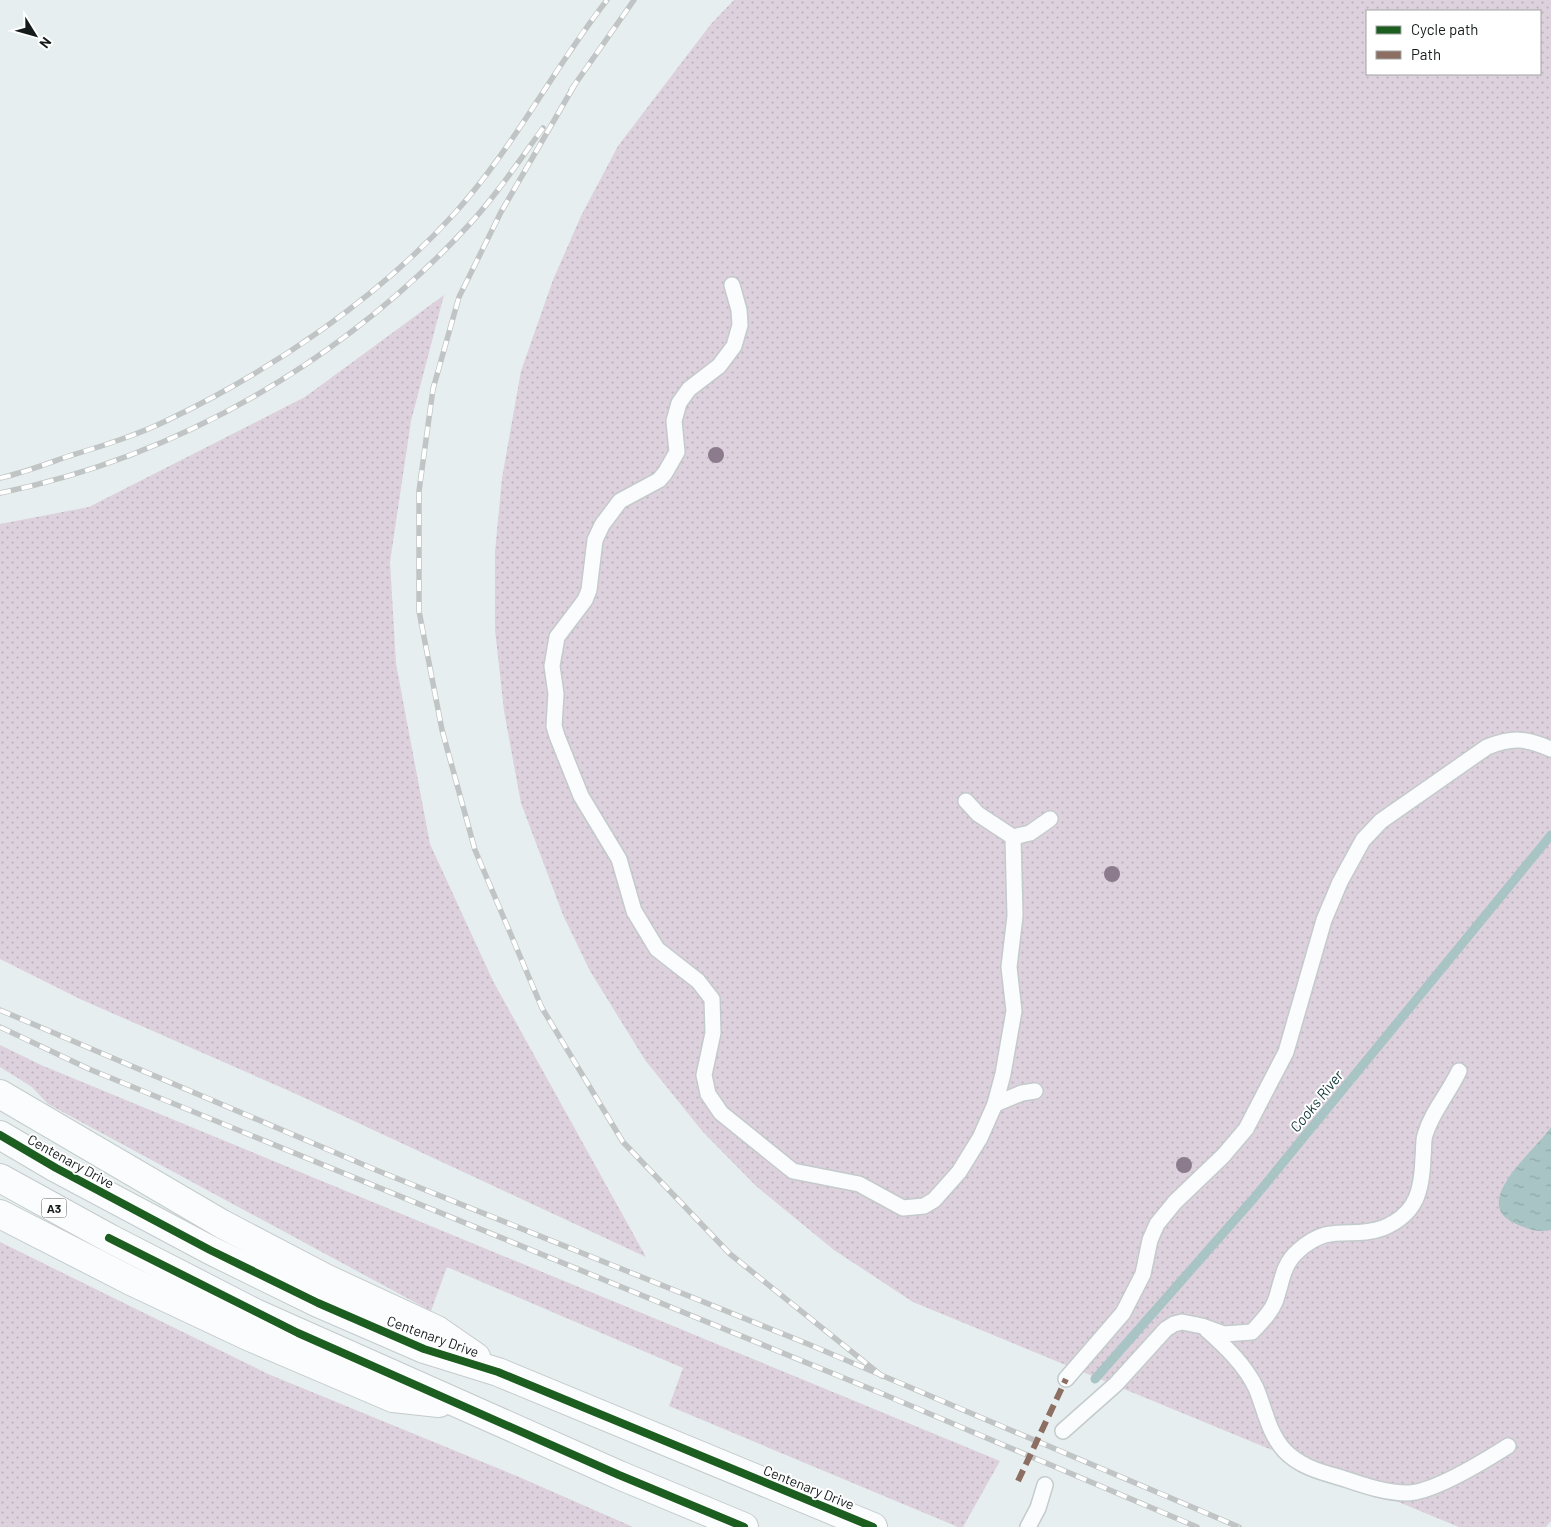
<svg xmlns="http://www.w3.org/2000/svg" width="1551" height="1527" font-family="Barlow,sans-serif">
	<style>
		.grass { fill: url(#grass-dots); fill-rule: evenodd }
		.water { fill: url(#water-ripples) }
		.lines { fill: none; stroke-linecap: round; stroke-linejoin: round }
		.stream { stroke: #a8c4c5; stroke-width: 9 }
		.lane-casing { stroke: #c4cbcc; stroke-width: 18 }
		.highway-casing { stroke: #c4cbcc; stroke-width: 30 }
		.lane { stroke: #fbfcfd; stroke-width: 15 }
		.highway { stroke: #fbfcfd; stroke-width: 28 }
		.rail-casing { stroke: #c1c4c4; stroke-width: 5.5 }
		.rail { stroke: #fff; stroke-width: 4; stroke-dasharray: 11; stroke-linecap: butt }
		.quiet { stroke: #8d6e63; stroke-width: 6; stroke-dasharray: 12 6; stroke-linecap: butt }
		.cycleway-casing { stroke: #fff; stroke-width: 11 }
		.cycleway { stroke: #1b5e20; stroke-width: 8 }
		.tree { fill: #8b7b8c }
		.labels { text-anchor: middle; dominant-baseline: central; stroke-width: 4; stroke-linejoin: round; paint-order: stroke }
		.shield { fill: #fff; stroke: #5b5f5f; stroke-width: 1 }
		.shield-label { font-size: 12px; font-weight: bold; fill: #151a1a }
		.street-label { font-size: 14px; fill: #151a1a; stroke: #fff }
		.water-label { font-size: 15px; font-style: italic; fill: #13393a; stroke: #fff }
	</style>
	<defs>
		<pattern id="grass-dots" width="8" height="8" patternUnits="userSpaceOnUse" patternTransform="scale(1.25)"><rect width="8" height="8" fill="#dcd1dc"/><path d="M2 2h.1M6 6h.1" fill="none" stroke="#bcb3bc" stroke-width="1.8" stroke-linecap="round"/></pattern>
		<pattern id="water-ripples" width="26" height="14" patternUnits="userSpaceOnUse" patternTransform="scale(1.25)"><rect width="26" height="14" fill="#a8c4c5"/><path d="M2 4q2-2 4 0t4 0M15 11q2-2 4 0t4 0" fill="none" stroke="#90a8a9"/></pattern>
	</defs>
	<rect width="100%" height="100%" fill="#e6eeef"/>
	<g class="grass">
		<path d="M734 0H1551V1521L1546 1527H1459L913 1302 834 1250 756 1186 703 1132 645 1060 590 971 563 915 521 803 504 711 495 630V552L502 478 521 371 553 280 581 216 618 146 711 24ZM1367 11H1540V74H1367Z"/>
		<polygon points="444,295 411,421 390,562 396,664 430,844 493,981 646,1257 294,1093 80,999 0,959 0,524 89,507 305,397"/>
		<polygon points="0,1045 41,1065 1000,1461 963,1527 958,1527 669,1406 683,1368 447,1267 431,1311 48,1104 32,1087 0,1067"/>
		<polygon points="0,1242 268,1374 519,1477 633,1527 0,1527"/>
	</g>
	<path class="water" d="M1551 1127V1230C1537 1233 1527 1229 1514 1223 1469 1202 1537 1149 1551 1127Z"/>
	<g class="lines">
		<polyline class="stream" points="1095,1379 1254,1198 1551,835"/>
		<defs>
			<g id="lane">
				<polyline points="732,285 739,310 740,325 734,346 719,366 689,389 679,403 674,421 677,452 665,473 659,480 620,501 602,525 595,540 589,590 585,600 557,637 552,666 556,694 554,726 557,736 581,796 619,859 634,911 657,949 698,981 712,999 713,1033 704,1075 708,1094 721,1113 793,1171 859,1184 903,1208 924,1206 934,1200 959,1172 980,1138 995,1104 1003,1074 1014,1011 1009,967 1015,916 1013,837"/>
				<polyline points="966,801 978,814 1013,837 1030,833 1050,819"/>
				<polyline points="995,1104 1022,1093 1035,1091"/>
				<path d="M1207 1330C1226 1347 1245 1365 1256 1388 1265 1409 1268 1432 1284 1450 1300 1467 1321 1472 1342 1478 1363 1485 1385 1493 1408 1493 1434 1492 1486 1460 1508 1446"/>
				<path d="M1066 1379 1123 1313 1143 1274 1150 1240 1157 1224 1175 1202 1223 1156 1246 1129 1286 1052 1324 920 1340 882 1363 840 1381 821 1487 747C1513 737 1525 738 1551 749"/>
				<path d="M1063 1431 1116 1384 1166 1329 1174 1324 1182 1322 1202 1326 1224 1334 1252 1332C1261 1322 1270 1314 1275 1302 1282 1283 1282 1265 1298 1251 1330 1221 1351 1240 1383 1228 1417 1214 1422 1190 1423 1157 1424 1150 1423 1141 1425 1135 1432 1111 1449 1093 1459 1071"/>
				<polyline points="1028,1527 1038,1508 1045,1485"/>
			</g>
			<g id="highway">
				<polyline points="0,1094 222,1224 325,1278 437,1330 476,1357"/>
				<polyline points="0,1135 56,1168 210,1250 318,1303 424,1349 498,1372 873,1527"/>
				<polyline points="0,1178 109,1238 255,1313 619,1475 744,1527"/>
				<polyline points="0,1214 131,1281 250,1337 393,1398 439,1403"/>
			</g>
		</defs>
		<use href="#lane" class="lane-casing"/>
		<use href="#highway" class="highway-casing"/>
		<use href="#lane" class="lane"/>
		<use href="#highway" class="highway"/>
		<defs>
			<g id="rail">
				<polyline points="574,86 501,212 459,297 433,389 419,491 419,611 442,730 475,850 542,1008 623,1142 730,1254 882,1376"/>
				<polyline points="571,90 634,0"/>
				<path d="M0 478C23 473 46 464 69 456 102 446 138 435 170 419 272 370 377 299 454 214 513 149 553 69 607 0"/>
				<path d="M0 493C180 456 342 361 467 227 495 197 519 161 543 128"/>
				<polyline points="0,1010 376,1170 808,1344 1239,1527"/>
				<polyline points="0,1027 89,1069 883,1394 1197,1527"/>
			</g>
		</defs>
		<use href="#rail" class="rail-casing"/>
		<use href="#rail" class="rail"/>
		<polyline class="quiet" points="1018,1481 1066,1379"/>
		<defs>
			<g id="cycleway">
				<polyline points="0,1135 56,1168 210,1250 318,1303 424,1349 498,1372 873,1527"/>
				<polyline points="109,1238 298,1333 619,1475 744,1527"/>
			</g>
		</defs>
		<use href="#cycleway" class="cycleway-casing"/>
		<use href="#cycleway" class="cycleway"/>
	</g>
	<g class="tree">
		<circle cx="716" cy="455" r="8"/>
		<circle cx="1112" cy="874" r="8"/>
		<circle cx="1184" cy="1165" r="8"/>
	</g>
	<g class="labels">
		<rect class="shield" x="41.5" y="1198.5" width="25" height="19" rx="4"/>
		<g class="shield-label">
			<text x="54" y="1208">A3</text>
		</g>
		<g class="street-label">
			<text transform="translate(71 1161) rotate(29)">Centenary Drive</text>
			<text transform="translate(433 1336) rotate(20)">Centenary Drive</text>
			<text transform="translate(809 1487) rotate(22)">Centenary Drive</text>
		</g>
		<g class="water-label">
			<text transform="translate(1316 1101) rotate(-51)">Cooks River</text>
		</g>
	</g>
	<rect x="1366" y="10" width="175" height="65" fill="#ffffff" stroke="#a1a3a3"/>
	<rect x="1376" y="26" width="25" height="8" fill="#1b5e20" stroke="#a1a3a3"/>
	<text x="1411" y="35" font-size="15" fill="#151a1a">Cycle path</text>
	<rect x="1376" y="51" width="25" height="8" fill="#8d6e63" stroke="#a1a3a3"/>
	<text x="1411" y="60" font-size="15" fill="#151a1a">Path</text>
	<g transform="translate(35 35) rotate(127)" stroke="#ffffff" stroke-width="4" paint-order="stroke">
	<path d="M0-4L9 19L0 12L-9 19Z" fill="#151a1a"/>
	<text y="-8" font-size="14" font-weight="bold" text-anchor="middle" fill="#151a1a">N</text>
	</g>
</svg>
